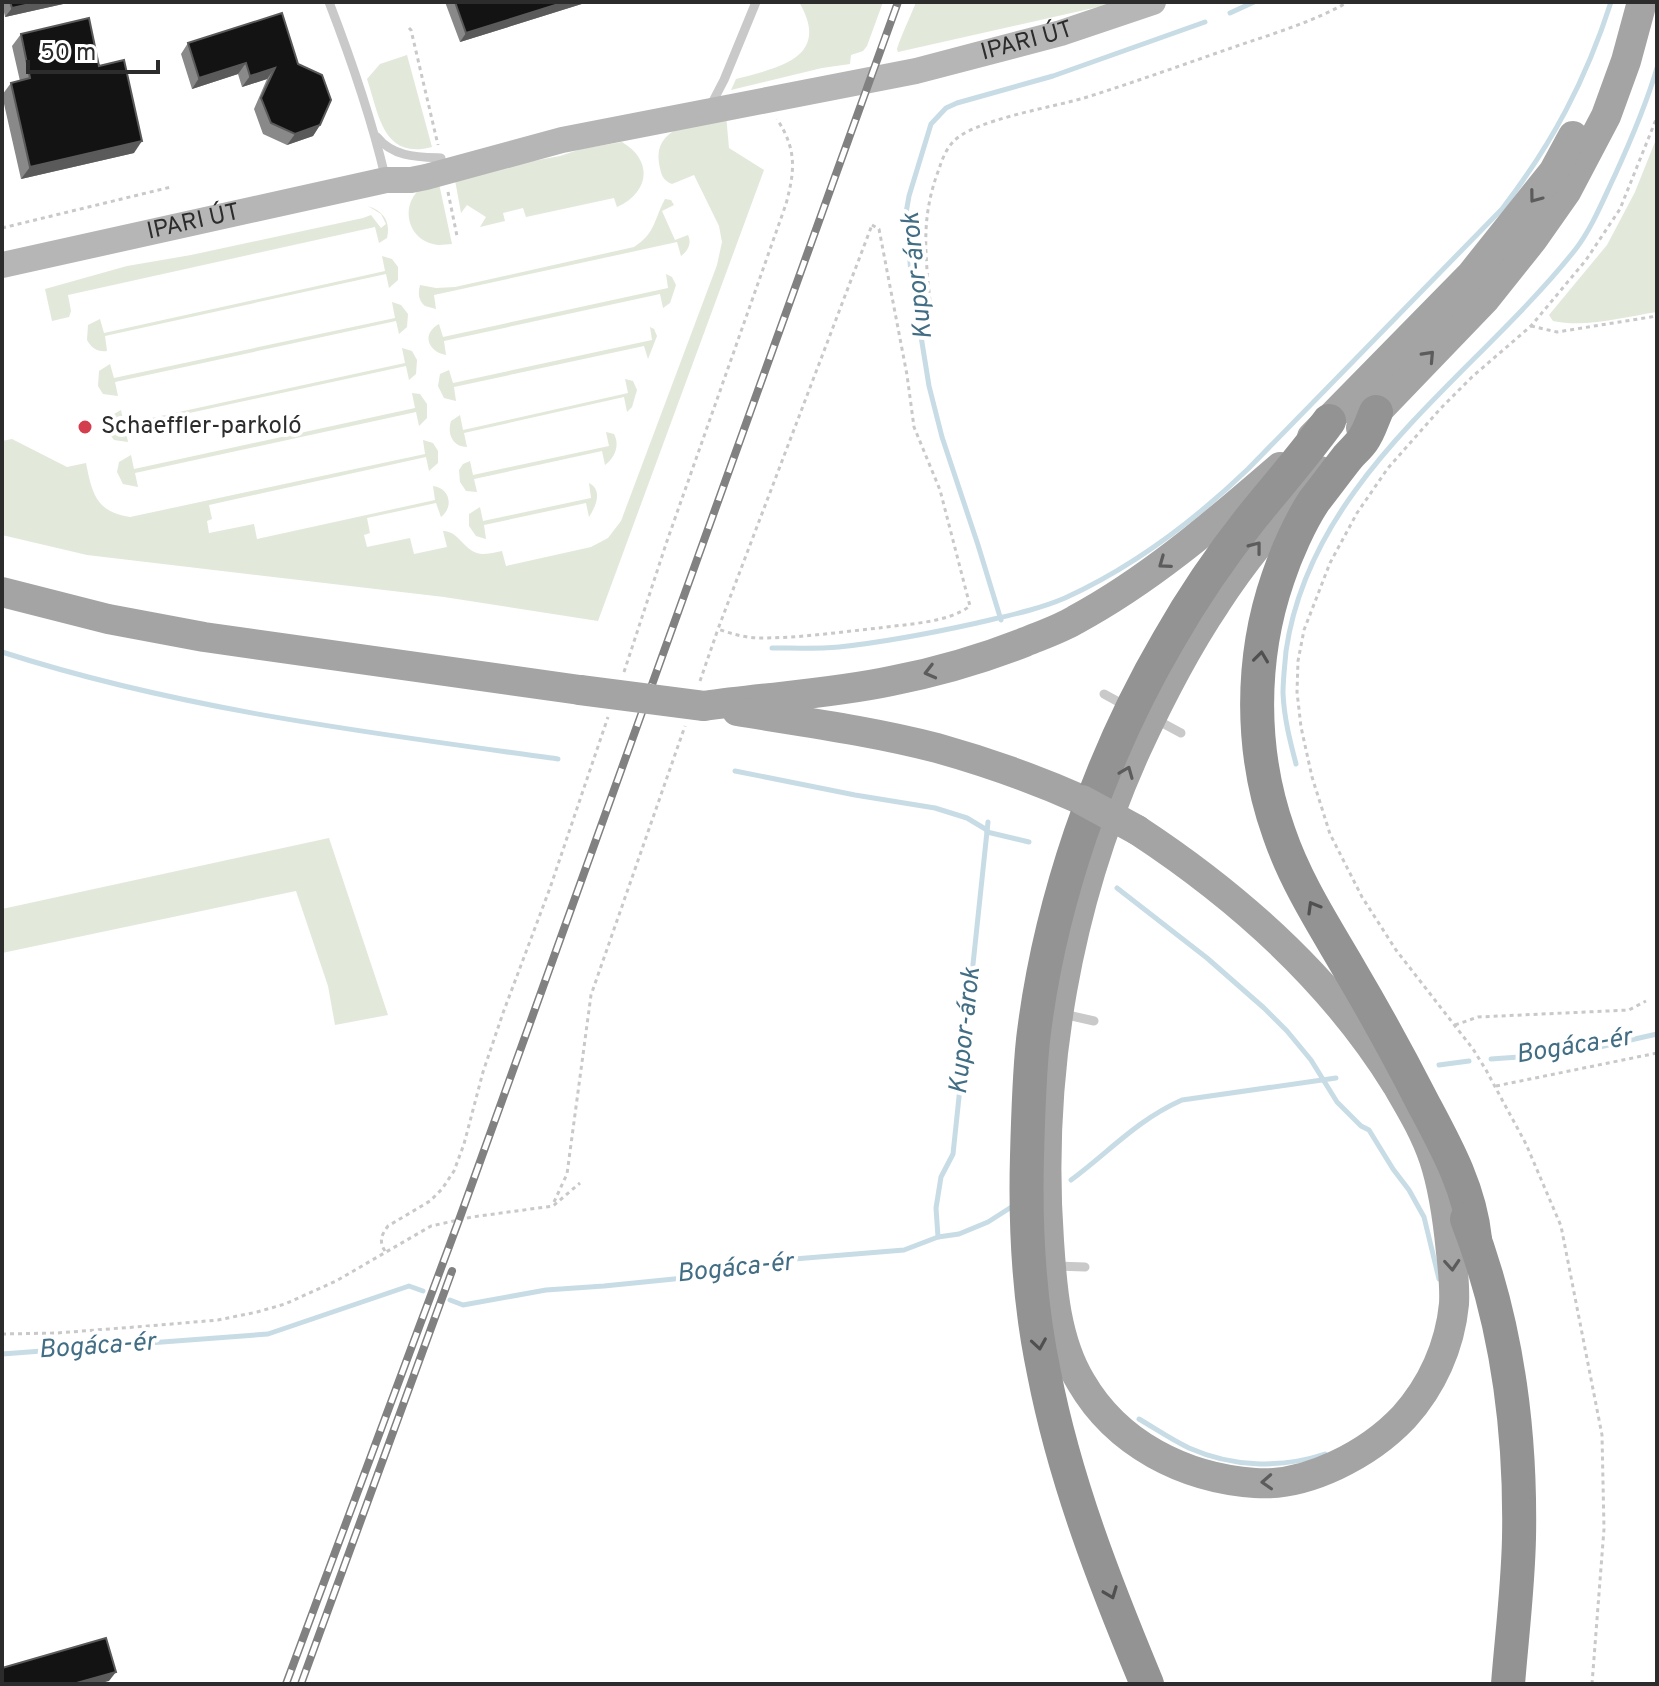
<svg xmlns="http://www.w3.org/2000/svg" width="1659" height="1686" font-family="Overpass,sans-serif">
	<style>
		.green { fill: #e2e8da }
		.lines { fill: none; stroke-linecap: round; stroke-linejoin: round }
		.stream { stroke: #c8dce6; stroke-width: 5 }
		.path { stroke: #c9c9c9; stroke-width: 3; stroke-dasharray: 4 4; stroke-linecap: butt }
		.lane { stroke: #c9c9c9; stroke-width: 9 }
		.secondary { stroke: #b6b6b6; stroke-width: 26 }
		.primary { stroke: #a4a4a4; stroke-width: 30 }
		.highway { stroke: #939393; stroke-width: 34 }
		.rail-casing { stroke: #818181; stroke-width: 8 }
		.rail { stroke: #fff; stroke-width: 5; stroke-dasharray: 15; stroke-linecap: butt }
		.primary-bridge { stroke: #a4a4a4; stroke-width: 30 }
		.wall { fill: #898989 }
		.shaded-wall { fill: #5a5a5a }
		.building { fill: #131313; stroke: #5a5a5a; stroke-width: 2 }
		.oneway { stroke: #5c5c5c }
		.oneway2 { stroke: #505050 }
		.poi-dot { fill: #d33d4e; stroke: #fff; stroke-width: 3 }
		.labels { text-anchor: middle; dominant-baseline: central; stroke-width: 8; stroke-linejoin: round; paint-order: stroke }
		.street-label { font-size: 24px; fill: #2c2c2c; stroke: #fff }
		.poi-label { font-size: 24px; fill: #2c2c2c; stroke: #fff; text-anchor: start }
		.water-label { font-size: 26px; font-style: italic; fill: #426e85; stroke: #fff }
	</style>
	<rect width="100%" height="100%" fill="#fff"/>
	<g class="green">
		<path d="M799 2H883L867 46 863 51 851 55 850 64 822 68 731 90 736 79C778 68 832 58 799 2Z"/>
		<path d="M916 2H1120L898 52 897 49C902 33 910 18 916 2Z"/>
		<path d="M407 55 432 147C383 160 379 115 367 79L380 64Z"/>
		<path d="M726 115 729 148 764 170 598 621 444 597 87 555 2 535V441L12 439 67 467 86 463C92 493 96 512 130 517L425 454 423 440 433 443 438 451V463L429 471 426 457 209 505 212 519 207 521 209 533 254 524 257 539 435 500 433 486C450 488 454 507 441 517L436 503 367 518 370 533 364 535 367 547 410 538 414 554 447 547 443 531C460 531 463 552 482 554 489 554 496 552 502 551L506 566 591 547 608 538 621 521 717 265 722 242 719 226 694 175 672 184C662 180 661 174 659 163 653 126 699 121 726 115Z"/>
		<path d="M1657 137V312C1623 317 1587 328 1553 321L1549 315 1607 245 1635 192Z"/>
		<path d="M622 142C654 161 649 193 617 207L614 198 526 217 523 208 503 213 505 221 480 227 486 217 467 205 461 213 455 180 511 165 560 156 581 149Z"/>
		<path d="M438 179 452 244C446 244 439 246 433 244 410 239 401 211 416 193 421 186 431 183 438 179Z"/>
		<path d="M665 199 671 200 674 205 662 211 675 240 688 235C692 243 688 251 681 256L677 242 434 295 436 309 425 306C418 300 418 293 420 285L436 288 455 287 634 247C656 233 654 219 665 199Z"/>
		<path d="M368 206C383 211 391 221 387 238L379 243 375 227 68 295 71 311 69 317 52 321 45 289 127 266 191 255 363 218 371 215 381 228 386 224 381 214Z"/>
		<path d="M382 256 392 259 398 267V280L389 288 386 274 105 336 107 351C98 352 92 349 87 340L88 325 100 319 104 333 385 271Z"/>
		<path d="M666 274 672 277 676 285 670 303 663 308 660 294 444 341 446 355C428 352 421 334 439 324L443 337 668 288Z"/>
		<polygon points="392,302 401,305 408,314 407,327 399,334 396,321 115,382 118,396 103,394 98,386 99,371 110,364 114,378 395,318"/>
		<polygon points="650,327 654,329 657,336 648,359 644,346 454,387 456,401 444,398 438,386 440,374 449,370 453,383 652,340"/>
		<polygon points="402,348 412,351 417,360 416,374 409,380 406,366 125,427 128,442 114,440 108,432 109,417 121,410 124,424 405,363"/>
		<path d="M625 379 633 381 637 390 632 407 627 412 624 397 464 433 467 447C452 447 447 433 451 421L460 415 463 430 628 393Z"/>
		<polygon points="412,393 420,394 427,404 427,418 419,426 416,412 135,473 138,487 123,484 117,472 119,462 131,455 134,469 415,408"/>
		<path d="M606 432 614 434C620 445 615 458 605 465L602 451 474 479 477 492 466 491 460 482 459 470 463 464 470 461 473 475 609 446Z"/>
		<path d="M589 483C603 490 596 506 589 517L586 503 484 525 486 539 476 536 469 526V514L480 507 483 521 591 498Z"/>
		<polygon points="329,838 388,1015 335,1025 328,986 296,891 2,953 2,909"/>
	</g>
	<g class="lines">
		<g class="stream">
			<polyline points="1230,13 1254,2"/>
			<polyline points="1001,620 978,545 942,437 929,386 911,274 906,213 909,196 931,124 946,108 957,103 1053,76 1205,22"/>
			<path d="M772 648C794 648 817 649 839 647 885 642 932 633 977 623 1006 616 1037 610 1065 598 1133 567 1194 521 1248 469L1502 209C1552 144 1586 80 1611 2"/>
			<path d="M2 652C182 710 371 733 558 759"/>
			<path d="M1296 764C1290 741 1284 718 1283 693 1283 679 1285 664 1286 651 1311 478 1474 377 1575 250 1592 228 1603 200 1615 175 1631 140 1646 105 1657 68"/>
			<polyline points="735,771 855,795 935,808 967,818 987,830"/>
			<polyline points="987,832 1029,842"/>
			<polyline points="1117,888 1207,958 1264,1008 1287,1031 1311,1060 1337,1102 1361,1126 1369,1130 1393,1169 1409,1190 1424,1217 1439,1279"/>
			<polyline points="1491,1059 1573,1053 1657,1034"/>
			<polyline points="1439,1065 1469,1061"/>
			<path d="M1071 1180C1110 1151 1137 1120 1182 1100L1336 1078"/>
			<polyline points="938,1237 936,1208 941,1177 953,1154 988,822"/>
			<polyline points="450,1300 463,1305 546,1290 604,1286 684,1278 782,1260 904,1250 938,1237 959,1234 988,1222 1013,1206"/>
			<polyline points="2,1354 268,1334 409,1286 423,1291"/>
			<path d="M1139 1419C1156 1429 1172 1440 1189 1448 1232 1467 1280 1469 1325 1454"/>
		</g>
		<g class="path">
			<polyline points="409,28 411,30 438,145"/>
			<polyline points="448,192 457,236"/>
			<path d="M872 225 879 229 907 375 914 427 940 490 970 606C948 623 906 624 879 628 840 632 800 638 761 638 746 638 732 634 718 629Z"/>
			<polyline points="2,228 171,187"/>
			<path d="M930 301C925 252 921 216 939 169 942 160 946 149 953 142 972 120 1054 107 1084 98 1135 82 1185 64 1234 47 1272 34 1313 22 1348 2"/>
			<polyline points="1531,326 1557,332 1657,316"/>
			<path d="M624 672 667 541 786 204C795 170 797 150 777 119"/>
			<polyline points="700,681 718,629"/>
			<polyline points="1455,1025 1478,1017 1629,1010 1646,1001"/>
			<polyline points="1496,1086 1657,1053"/>
			<polyline points="554,1202 567,1174 591,995 685,726"/>
			<path d="M385 1251C379 1242 381 1235 388 1226L430 1201 442 1189 454 1171 464 1144 483 1072 503 1013 550 888 608 717"/>
			<polyline points="2,1334 57,1333 148,1326 218,1320 257,1312 285,1304 336,1281 431,1226 472,1217 553,1206 580,1183"/>
			<polyline points="1592,1684 1604,1529 1602,1435 1561,1226 1526,1144 1486,1070 1473,1049 1396,950 1362,897 1330,834 1312,777 1301,727 1297,692 1298,661 1304,630 1330,563 1357,513 1388,468 1441,408 1473,376 1531,326 1586,260 1620,209 1657,117"/>
		</g>
		<g class="lane">
			<path d="M329 2C351 59 371 117 385 176"/>
			<polyline points="711,105 724,80 756,2"/>
			<path d="M377 137C393 157 417 157 441 158"/>
			<polyline points="1104,694 1126,706"/>
			<polyline points="1155,719 1181,733"/>
			<polyline points="1063,1014 1094,1021"/>
			<polyline points="1056,1266 1085,1267"/>
		</g>
		<path class="secondary" id="s1" d="M2 265 386 180H411L426 177 562 140 916 71 1061 33 1153 2"/>
		<g class="primary">
			<polyline points="1361,428 1486,298 1533,239 1566,192 1606,116 1626,61 1642,2"/>
			<polyline points="1312,437 1471,275 1554,171 1573,136"/>
			<polyline points="2,592 108,619 204,637 580,690"/>
			<path d="M704 706C766 697 830 694 891 681 937 672 982 659 1025 642 1042 635 1060 629 1075 620 1151 579 1215 523 1280 467"/>
			<path d="M737 711C804 722 871 731 937 748 987 762 1035 779 1082 800"/>
			<path d="M1137 830C1239 897 1332 980 1397 1085 1411 1109 1425 1132 1434 1159 1444 1189 1448 1221 1451 1252 1453 1269 1455 1287 1454 1304 1450 1346 1432 1386 1404 1417 1369 1454 1307 1487 1255 1483 1184 1478 1117 1444 1081 1382 1056 1341 1052 1288 1049 1241 1037 1074 1067 903 1136 750 1159 700 1185 649 1216 603 1246 556 1283 514 1320 471"/>
		</g>
		<g class="highway">
			<path d="M1376 412C1372 421 1369 432 1363 440 1359 446 1352 452 1347 458 1336 472 1325 487 1314 501 1300 522 1286 554 1278 578 1250 659 1250 752 1279 833 1296 883 1325 927 1351 972 1377 1016 1401 1060 1424 1105 1447 1148 1470 1190 1475 1239"/>
			<path d="M1467 1219C1506 1319 1521 1430 1519 1538 1518 1586 1512 1635 1508 1684"/>
			<path d="M1147 1684C1105 1583 1065 1481 1044 1373 1029 1302 1025 1228 1027 1156 1028 1117 1029 1078 1033 1040 1049 904 1099 759 1168 641 1193 597 1221 556 1252 517 1278 485 1305 454 1329 421"/>
		</g>
		<defs>
			<g id="rail">
				<polyline points="286,1684 459,1220 898,2"/>
				<polyline points="301,1684 452,1271"/>
			</g>
		</defs>
		<use href="#rail" class="rail-casing"/>
		<use href="#rail" class="rail"/>
		<g class="primary-bridge">
			<polyline points="580,690 704,706"/>
			<polyline points="1082,800 1137,830"/>
		</g>
	</g>
	<g class="wall">
		<polygon points="2,2 72,2 5,17"/>
		<polygon points="445,2 588,2 460,42"/>
		<polygon points="21,34 99,66 134,153 21,179 2,95 11,83 20,81 12,46"/>
		<polygon points="188,43 298,64 320,125 313,136 287,145 263,134 254,109 267,79 242,87 238,74 192,89 181,54"/>
	</g>
	<g class="shaded-wall">
		<polygon points="39,2 72,2 5,17 12,8"/>
		<polygon points="565,2 588,2 460,42 466,33"/>
		<polygon points="246,63 238,74 192,89 199,78"/>
		<polygon points="275,68 267,79 242,87 250,76"/>
		<polygon points="320,125 313,136 287,145 295,134"/>
		<polygon points="142,141 134,153 21,179 30,167"/>
		<polygon points="116,1672 109,1681 98,1684 73,1684"/>
	</g>
	<g class="building">
		<polygon points="10,2 39,2 12,8"/>
		<polygon points="455,2 565,2 466,33"/>
		<polygon points="282,13 298,64 322,75 331,100 320,125 295,134 271,123 261,98 275,68 250,76 246,63 199,78 188,43"/>
		<polygon points="89,18 99,66 124,60 142,141 30,167 11,83 30,78 21,34"/>
		<polygon points="106,1638 116,1672 73,1684 3,1684 2,1668"/>
	</g>
	<defs><path id="oneway-chevron" d="M-2-3.5L2.5 0L-2 3.5" fill="none" stroke-width="1.6" stroke-linecap="round" stroke-linejoin="round" transform="scale(2)"/></defs>
	<g class="oneway">
		<use href="#oneway-chevron" transform="translate(1535 197) rotate(127)"/>
		<use href="#oneway-chevron" transform="translate(1429 356) rotate(-47)"/>
		<use href="#oneway-chevron" transform="translate(1256 547) rotate(-52)"/>
		<use href="#oneway-chevron" transform="translate(1164 563) rotate(144)"/>
		<use href="#oneway-chevron" transform="translate(930 672) rotate(166)"/>
		<use href="#oneway-chevron" transform="translate(1127 772) rotate(-68)"/>
		<use href="#oneway-chevron" transform="translate(1452 1265) rotate(86)"/>
		<use href="#oneway-chevron" transform="translate(1267 1482) rotate(177)"/>
	</g>
	<g class="oneway2">
		<use href="#oneway-chevron" transform="translate(1261 657) rotate(-83)"/>
		<use href="#oneway-chevron" transform="translate(1313 907) rotate(-120)"/>
		<use href="#oneway-chevron" transform="translate(1039 1344) rotate(81)"/>
		<use href="#oneway-chevron" transform="translate(1111 1593) rotate(69)"/>
	</g>
	<circle class="poi-dot" cx="85" cy="427" r="8"/>
	<g class="labels">
		<g class="street-label">
			<text stroke="none"><textPath href="#s1" startOffset="1050">IPARI ÚT</textPath></text>
			<text stroke="none"><textPath href="#s1" startOffset="196">IPARI ÚT</textPath></text>
		</g>
		<g class="poi-label">
			<text x="101" y="427">Schaeffler-parkoló</text>
		</g>
		<g class="water-label">
			<text transform="translate(918 276) rotate(-96)">Kupor-árok</text>
			<text transform="translate(966 1031) rotate(-84)">Kupor-árok</text>
			<text transform="translate(1574 1047) rotate(-9)">Bogáca-ér</text>
			<text transform="translate(735 1269) rotate(-6)">Bogáca-ér</text>
			<text transform="translate(97 1347) rotate(-4)">Bogáca-ér</text>
		</g>
	</g>
	<rect width="1659" height="1686" fill="none" stroke="#2c2c2c" stroke-width="8"/>
	<path d="M28 60v12h130v-12" fill="none" stroke="#2c2c2c" stroke-width="4"/>
	<text x="40" y="60" font-size="24" fill="#2c2c2c" stroke="#ffffff" stroke-width="6" paint-order="stroke">50 m</text>
</svg>
